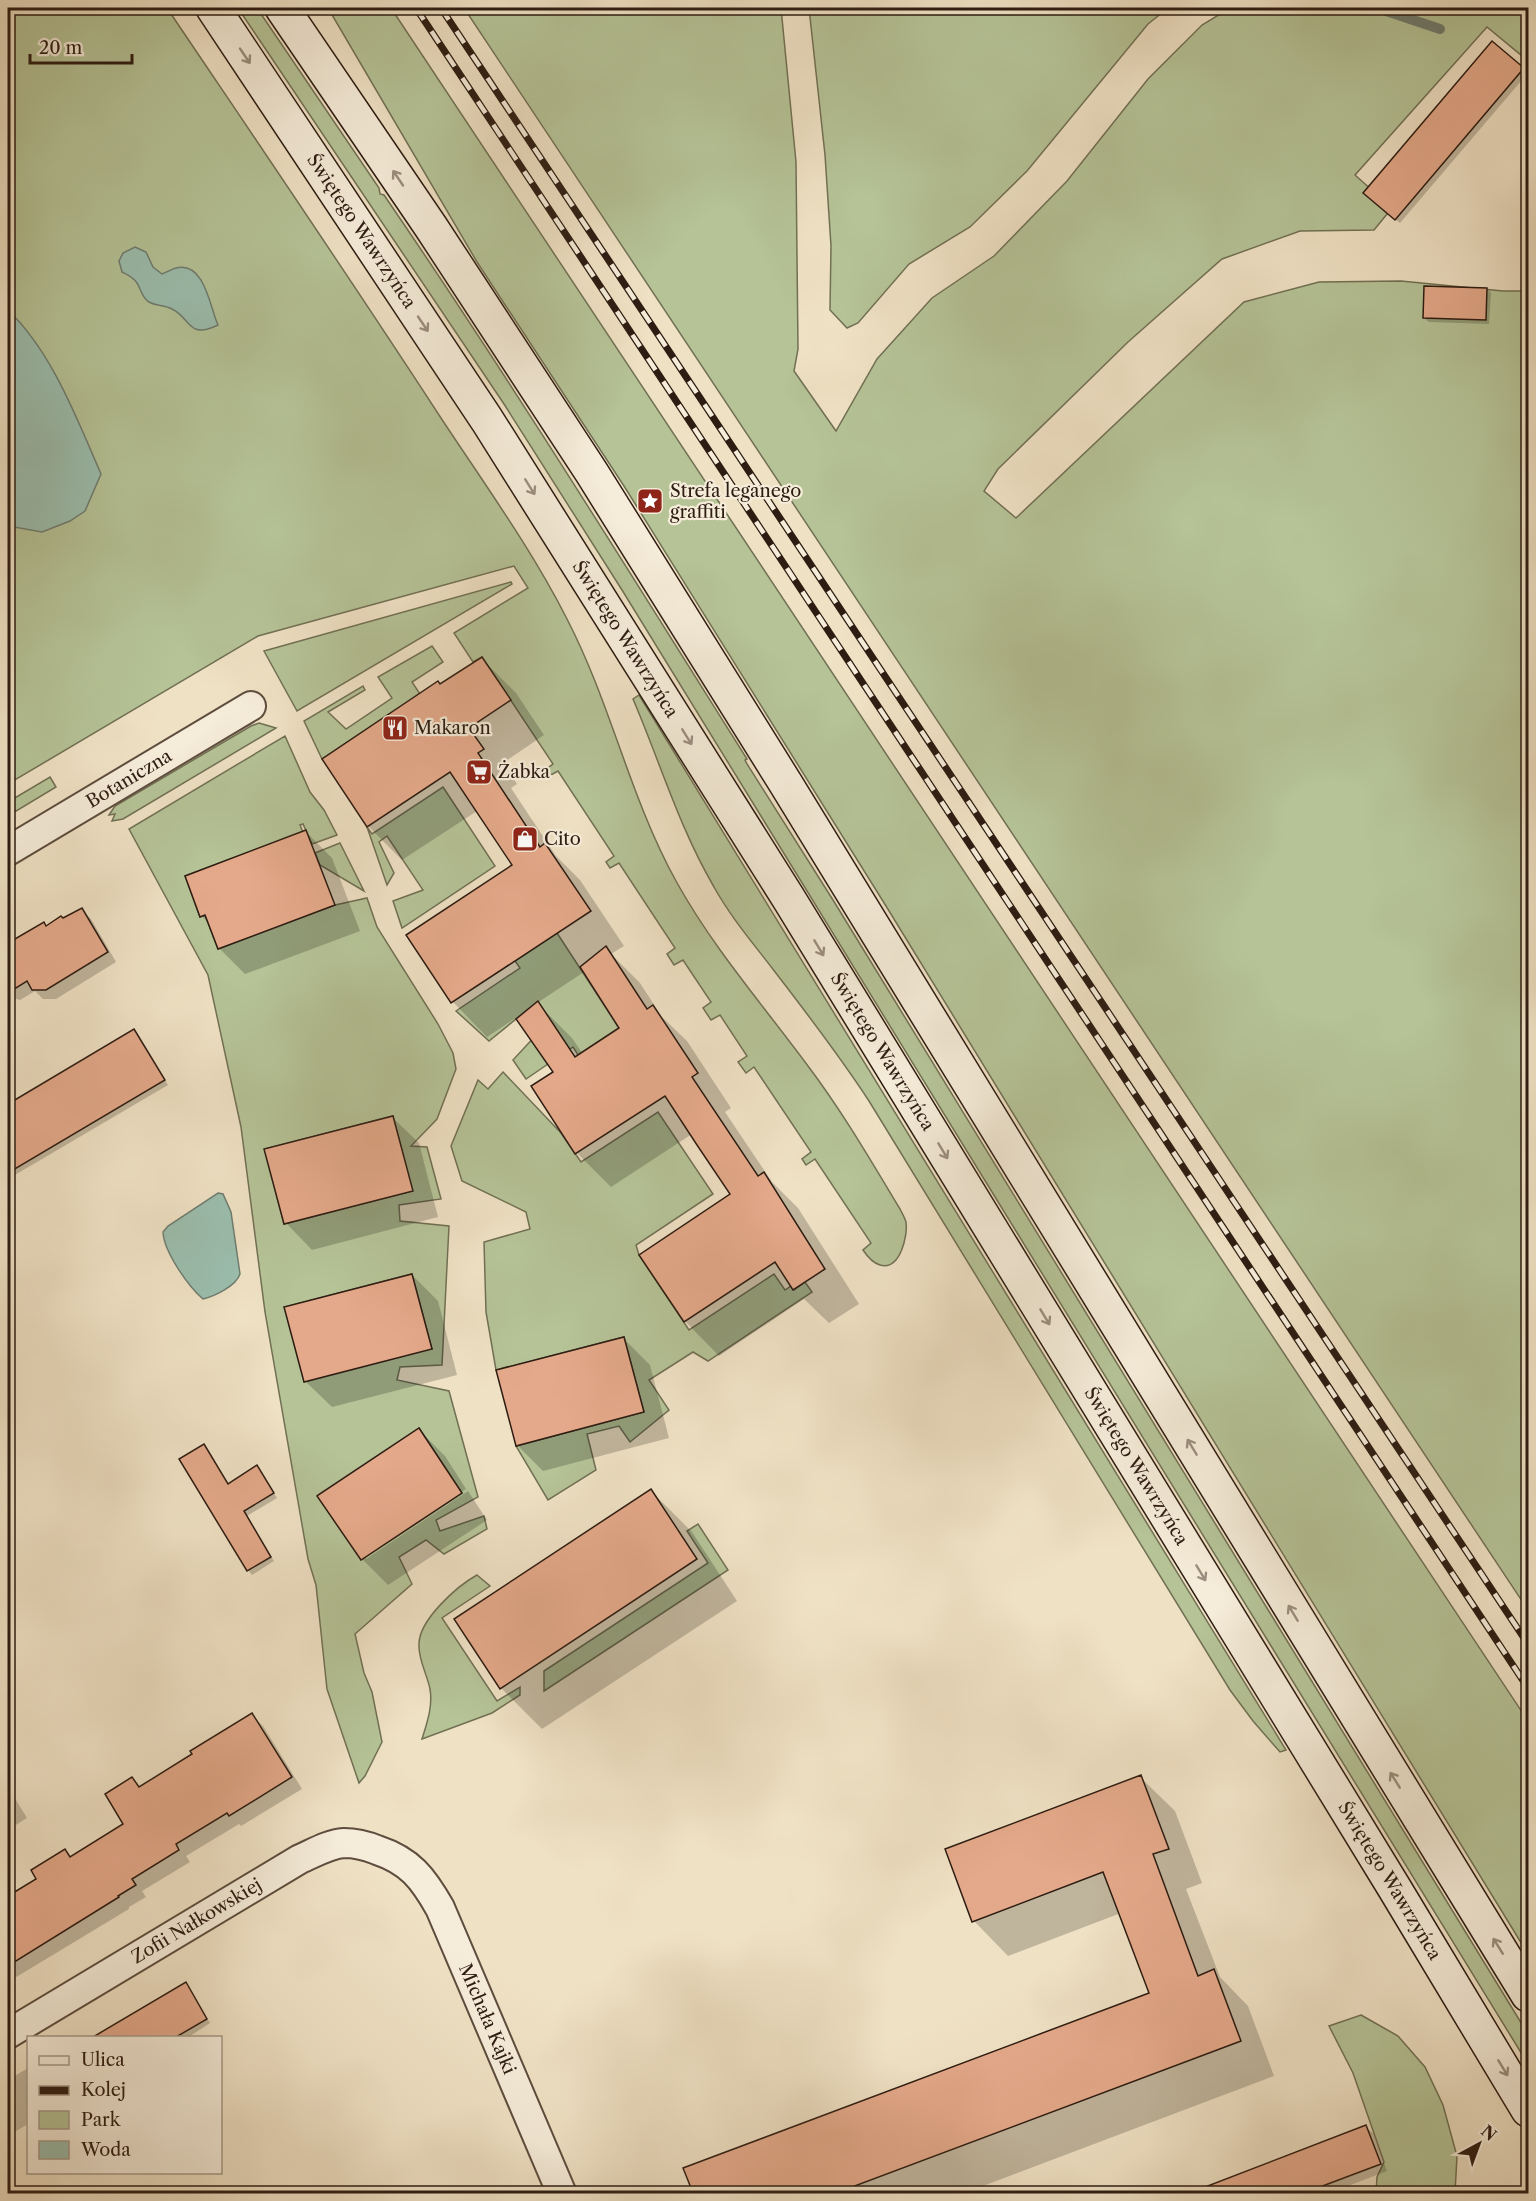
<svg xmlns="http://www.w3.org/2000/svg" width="1536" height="2201" font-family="'Libre Caslon Text',serif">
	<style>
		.green { fill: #b5c397; stroke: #717054; stroke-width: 1.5; fill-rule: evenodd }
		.water { fill: #9bbeae; stroke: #6f7d70; stroke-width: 1.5 }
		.shadow { fill: #0003; fill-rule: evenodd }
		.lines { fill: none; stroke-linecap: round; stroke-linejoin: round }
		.stream { stroke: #6f7d70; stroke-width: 10 }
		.building { fill: #e4a98a; stroke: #2d1c12; stroke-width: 1.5 }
		.street-casing { stroke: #5e4d3e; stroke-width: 32 }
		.secondary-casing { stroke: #2d1c12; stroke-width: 36 }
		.street { stroke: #f5ecd9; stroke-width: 28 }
		.secondary { stroke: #f5ecd9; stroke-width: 33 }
		.rail-casing { stroke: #2d1c12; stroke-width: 7 }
		.rail { stroke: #f5ecd9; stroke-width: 4.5; stroke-dasharray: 14; stroke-linecap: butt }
		.oneway { stroke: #9b8e7f }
		.labels { text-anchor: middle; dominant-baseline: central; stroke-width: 4.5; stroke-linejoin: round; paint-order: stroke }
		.street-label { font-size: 18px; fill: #2d1c12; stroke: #f5ecd9 }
		.poi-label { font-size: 18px; fill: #2d1c12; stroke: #f5ecd9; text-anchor: start }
	</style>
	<rect width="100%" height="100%" fill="#efe1c4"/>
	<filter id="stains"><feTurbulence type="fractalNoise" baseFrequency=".00333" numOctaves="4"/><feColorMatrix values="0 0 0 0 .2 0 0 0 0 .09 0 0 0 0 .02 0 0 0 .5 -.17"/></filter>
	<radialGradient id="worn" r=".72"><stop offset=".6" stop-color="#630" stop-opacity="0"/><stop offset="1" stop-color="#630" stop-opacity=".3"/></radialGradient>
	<g class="green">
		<path d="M8 8H167C258 143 350 278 439 415 483 482 531 548 567 619 611 704 630 798 676 881 713 948 763 1005 808 1066 842 1111 871 1161 900 1209 902 1213 905 1218 906 1222 908 1236 900 1271 880 1265 873 1263 867 1256 863 1250L871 1243 815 1159 806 1165 802 1159 811 1152 754 1067 746 1073 738 1062 747 1056 720 1015 711 1020 703 1008 711 1002 683 960 674 965 667 954 675 948 619 863 610 868 606 862 614 856 558 771 549 776 545 770 553 764 482 657 473 662 454 633 528 588 514 566 258 636 8 784Z"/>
		<path d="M238 8H257L379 188 380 194 384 195C510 379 628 570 747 759L745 760 747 764 833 900 1528 2034V2064L622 590 504 404Z"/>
		<polygon points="328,8 391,8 1528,1721 1528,1954 886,906 624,486 477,262"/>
		<polygon points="464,8 781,8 796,162 798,349 794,371 836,431 877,359 932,298 994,256 1067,181 1148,79 1202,25 1230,8 1528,8 1528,61 1487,27 1355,175 1392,208 1374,230 1300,231 1222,259 1128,342 998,469 984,491 1016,518 1244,302 1319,282 1401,281 1503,291 1528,291 1528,1610"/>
		<polygon points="809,8 1168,8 1148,24 1027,171 970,227 909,264 858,323 847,328 830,310 831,246 825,155"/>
		<polygon points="511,582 512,584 297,711 264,651"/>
		<polygon points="432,646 443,662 412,682 420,694 322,759 304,721 363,686 365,690 328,712 346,729 392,698 378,677"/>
		<path d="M639 695 1286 1750 1280 1752 1253 1721 1230 1690 869 1101C839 1055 806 1012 772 968 752 942 730 916 714 887 679 827 660 762 633 699Z"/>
		<polygon points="259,723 276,728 123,819 112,821 115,814 109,815 115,806 251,726"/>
		<path d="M285 736 310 792 324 810 337 835 312 844 303 824 300 825 303 832 185 876 200 917 205 915 218 949 335 905 367 898 377 927 438 1024 453 1053 456 1069 437 1119 411 1146 427 1147 441 1199 399 1205 400 1221 449 1226 442 1365 400 1367 397 1380 449 1391 478 1497 436 1520 440 1531 484 1516 487 1529 444 1554 426 1540 399 1557 412 1584 355 1634 364 1673 372 1692 382 1742 365 1776 359 1783 327 1689 316 1585 308 1559 265 1312 241 1127 208 975 129 829ZM393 1116 412 1191 284 1224 265 1149ZM412 1274 432 1349 285 1307ZM419 1428 462 1493 361 1560 318 1495Z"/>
		<polygon points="50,777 56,787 8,816 8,802"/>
		<polygon points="443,787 495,866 402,928 393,901 423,890 387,836 379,842 394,873 387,885 367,827 372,834"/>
		<polygon points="340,843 364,891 320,865 315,853"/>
		<polygon points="557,933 619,1028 578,1055 573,1047 526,1079 513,1060 550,1020 537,1002 489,1041 456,1011 520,968 515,961"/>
		<polygon points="503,1072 561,1133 581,1162 658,1112 713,1194 636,1245 639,1255 689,1330 774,1274 785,1290 791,1286 794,1290 805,1282 812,1292 708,1361 693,1352 649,1380 669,1410 630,1442 619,1426 587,1434 596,1470 548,1500 516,1446 644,1412 624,1337 496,1370 486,1312 484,1242 530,1229 526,1212 462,1181 451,1146 478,1080 488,1089"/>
		<polygon points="698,1524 728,1570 544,1691 544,1671 708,1563 687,1531"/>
		<path d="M477 1575 490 1586 442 1618 497 1701 520 1687V1695L492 1713 422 1739C427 1723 433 1706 430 1689 427 1674 418 1659 419 1644 419 1620 457 1586 477 1575Z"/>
		<polygon points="1361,2015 1398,2036 1425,2067 1443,2105 1457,2156 1455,2193 1376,2193 1377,2177 1384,2162 1353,2073 1329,2026"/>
	</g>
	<g class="water">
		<path d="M135 247 146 252 153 267 162 274C167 272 172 269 176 268 205 261 210 308 218 325 188 340 191 318 172 309 165 305 156 306 149 302 142 298 141 289 137 283 133 277 128 275 122 272L119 261 123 253Z"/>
		<path d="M8 310C52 352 77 419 101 474L85 511 70 521 42 532 8 526 13 503 8 494Z"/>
		<path d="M218 1193 223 1194 231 1212 240 1274C236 1286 215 1296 203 1299 188 1286 164 1252 163 1232L168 1226Z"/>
	</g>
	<g class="shadow">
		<polygon points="1492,43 1527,74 1400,223 1369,197"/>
		<polygon points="1487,289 1491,293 1489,324 1429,322 1424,318"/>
		<path d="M482 659 516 693 544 735 503 763 517 784 511 788 556 856 580 880 624 946 611 954 640 983 662 1017 687 1041 731 1108 725 1112 772 1182 798 1208 859 1304 829 1323 804 1299 719 1356 685 1321 732 1195 692 1134 611 1187 577 1153 533 1087 555 1072 523 1013 487 1037 453 1002 408 936 514 866 477 811 402 860 368 826 440 686ZM584 972 621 1028 583 1054 572 1038 537 1003Z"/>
		<polygon points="306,832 332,858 360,931 245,974 219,948 210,925 202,916"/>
		<polygon points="82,910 91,919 116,962 56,999 43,999 35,991 20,1000 10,997 8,995 8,950 11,943 63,920"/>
		<polygon points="134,1031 168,1085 8,1179 8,1105"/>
		<polygon points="392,1117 419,1143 438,1217 312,1250 286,1223"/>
		<polygon points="412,1275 438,1301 457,1375 332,1407 305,1381"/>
		<polygon points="624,1339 650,1365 669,1438 543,1471 517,1445"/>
		<polygon points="419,1430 445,1456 466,1489 366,1555 366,1559 468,1491 487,1520 388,1585 362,1559 320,1496"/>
		<polygon points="204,1446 229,1485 260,1471 277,1498 247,1516 274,1561 252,1575 248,1570"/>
		<polygon points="651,1491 692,1532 737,1601 542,1729 501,1688"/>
		<polygon points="251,1714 263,1726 302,1789 241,1826 239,1824 186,1856 190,1862 142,1891 146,1897 129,1907 129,1909 8,1982 8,1898 38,1879 64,1851 71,1858 125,1825 132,1779 141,1788 194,1755"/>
		<polygon points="1140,1777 1175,1811 1202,1883 1186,1889 1220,1977 1248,2006 1274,2076 962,2194 694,2194 685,2169 1151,1994 1121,1913 1008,1956 974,1921"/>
		<polygon points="8,1787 27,1818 8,1830"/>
		<polygon points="186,1984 210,2023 187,2038 96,2038"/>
		<polygon points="28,2068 28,2124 8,2136 8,2080"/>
		<polygon points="1366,2127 1373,2133 1387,2171 1327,2194 1189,2194"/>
		<polygon points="273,2188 279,2194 264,2194"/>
	</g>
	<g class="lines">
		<polyline class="stream" points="1377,8 1440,29"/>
	</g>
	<g class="building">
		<polygon points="1492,41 1524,68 1395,220 1363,193"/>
		<polygon points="1424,286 1487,288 1486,320 1423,318"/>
		<polygon points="482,657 511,700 469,728 484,749 478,753 540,847 545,843 591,911 451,1003 406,935 512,865 450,772 367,827 322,759 438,681 440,684"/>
		<polygon points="306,830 335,905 218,949 205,915 200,917 185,876"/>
		<polygon points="82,908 108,952 46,990 32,990 27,981 8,993 8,943 44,922 46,926 61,916 63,918"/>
		<polygon points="606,946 647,1009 653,1005 698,1073 692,1077 758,1176 764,1172 825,1269 793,1290 775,1262 684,1322 639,1255 730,1194 697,1145 665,1096 575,1154 531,1086 553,1072 516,1019 538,1001 575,1057 619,1028 580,967"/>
		<polygon points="134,1029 165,1080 8,1173 8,1104"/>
		<polygon points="393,1116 413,1191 284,1224 264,1149"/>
		<polygon points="412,1274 432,1349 304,1382 284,1307"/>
		<polygon points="624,1337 644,1412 516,1446 496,1370"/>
		<polygon points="419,1428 462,1493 361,1560 317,1496"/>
		<polygon points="204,1444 228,1484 257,1465 274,1493 244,1511 271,1557 247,1571 179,1459"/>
		<polygon points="651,1489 697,1559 500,1689 454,1619"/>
		<polygon points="252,1713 292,1777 229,1816 227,1813 176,1844 179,1850 132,1879 136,1885 118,1896 119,1897 8,1966 8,1896 36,1879 31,1870 65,1849 70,1857 123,1824 105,1794 132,1777 139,1787 192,1754 190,1751"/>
		<polygon points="1141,1775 1169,1849 1153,1854 1198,1976 1214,1969 1241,2041 836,2193 693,2193 683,2168 1149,1993 1103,1872 972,1922 945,1849"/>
		<polygon points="186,1982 207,2019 176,2037 93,2037"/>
		<polygon points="1366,2125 1381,2164 1304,2193 1193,2193 1192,2192"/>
	</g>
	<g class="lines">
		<defs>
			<g id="street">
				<path id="s1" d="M8 851 251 706"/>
				<path id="s2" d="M8 2034 300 1859C314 1853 329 1844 344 1843 354 1843 367 1846 377 1850 410 1861 423 1878 440 1908L562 2194"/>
			</g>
			<g id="secondary">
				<path id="s3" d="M213 8 487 420 789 899 1395 1889 1528 2110"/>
				<polyline points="282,8 431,227 592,473 786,784 1528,1995"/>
			</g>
		</defs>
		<use href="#street" class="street-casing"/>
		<use href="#secondary" class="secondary-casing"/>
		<use href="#street" class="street"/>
		<use href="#secondary" class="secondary"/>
		<defs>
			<g id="rail">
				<polyline points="416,8 1528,1688"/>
				<polyline points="441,8 1528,1644"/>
			</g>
		</defs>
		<use href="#rail" class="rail-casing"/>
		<use href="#rail" class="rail"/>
	</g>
	<defs><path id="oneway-shaft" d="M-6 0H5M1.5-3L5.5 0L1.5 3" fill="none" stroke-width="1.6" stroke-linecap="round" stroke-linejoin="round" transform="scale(1.5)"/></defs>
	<g class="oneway">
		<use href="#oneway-shaft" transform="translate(245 56) rotate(56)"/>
		<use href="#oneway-shaft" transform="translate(398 178) rotate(-124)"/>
		<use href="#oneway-shaft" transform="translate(423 324) rotate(56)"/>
		<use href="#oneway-shaft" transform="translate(530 487) rotate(58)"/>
		<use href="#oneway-shaft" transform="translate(687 737) rotate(58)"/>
		<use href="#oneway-shaft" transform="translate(819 948) rotate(59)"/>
		<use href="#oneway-shaft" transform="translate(943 1151) rotate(59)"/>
		<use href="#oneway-shaft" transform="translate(1045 1317) rotate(59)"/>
		<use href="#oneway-shaft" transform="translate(1192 1447) rotate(-121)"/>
		<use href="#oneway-shaft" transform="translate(1201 1573) rotate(59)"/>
		<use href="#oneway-shaft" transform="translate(1293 1613) rotate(-121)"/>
		<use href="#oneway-shaft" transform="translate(1395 1780) rotate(-122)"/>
		<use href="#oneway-shaft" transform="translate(1498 1946) rotate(-122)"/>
		<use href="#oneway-shaft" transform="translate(1503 2068) rotate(59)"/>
	</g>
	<defs>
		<symbol id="sight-square" viewBox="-11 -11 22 22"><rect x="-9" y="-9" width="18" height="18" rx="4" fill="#8f2418" stroke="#f5ecd9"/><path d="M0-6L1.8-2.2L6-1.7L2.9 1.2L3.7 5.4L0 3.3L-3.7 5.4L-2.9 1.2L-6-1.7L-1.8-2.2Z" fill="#fff"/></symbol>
		<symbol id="restaurant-square" viewBox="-11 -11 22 22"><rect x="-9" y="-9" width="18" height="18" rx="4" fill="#8f2418" stroke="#f5ecd9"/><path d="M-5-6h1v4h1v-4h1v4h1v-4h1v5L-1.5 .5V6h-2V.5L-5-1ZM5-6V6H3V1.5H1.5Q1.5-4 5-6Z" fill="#fff"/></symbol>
		<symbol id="supermarket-square" viewBox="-11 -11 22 22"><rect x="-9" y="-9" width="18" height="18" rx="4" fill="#8f2418" stroke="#f5ecd9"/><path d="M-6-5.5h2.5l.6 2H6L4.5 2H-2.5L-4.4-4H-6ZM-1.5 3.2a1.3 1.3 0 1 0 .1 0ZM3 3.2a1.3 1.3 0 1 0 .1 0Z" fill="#fff"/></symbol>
		<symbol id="shop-square" viewBox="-11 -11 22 22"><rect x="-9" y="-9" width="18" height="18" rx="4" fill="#8f2418" stroke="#f5ecd9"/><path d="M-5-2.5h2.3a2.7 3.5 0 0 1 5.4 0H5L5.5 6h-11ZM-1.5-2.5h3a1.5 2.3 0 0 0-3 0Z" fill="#fff"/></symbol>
	</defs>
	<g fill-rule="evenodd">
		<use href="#sight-square" x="635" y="486" width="30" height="30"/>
		<use href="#restaurant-square" x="380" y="713" width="30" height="30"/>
		<use href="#supermarket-square" x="464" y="757" width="30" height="30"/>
		<use href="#shop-square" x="510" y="824" width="30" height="30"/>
	</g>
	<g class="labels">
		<g class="street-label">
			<text stroke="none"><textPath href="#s3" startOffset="268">Świętego Wawrzyńca</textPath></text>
			<text stroke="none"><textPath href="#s3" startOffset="754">Świętego Wawrzyńca</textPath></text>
			<text stroke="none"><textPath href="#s1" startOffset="141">Botaniczna</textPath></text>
			<text stroke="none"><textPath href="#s3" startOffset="1240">Świętego Wawrzyńca</textPath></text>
			<text stroke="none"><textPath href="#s3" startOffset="1726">Świętego Wawrzyńca</textPath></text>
			<text stroke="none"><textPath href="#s3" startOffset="2212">Świętego Wawrzyńca</textPath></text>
			<text stroke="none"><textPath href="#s2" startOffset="220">Zofii Nałkowskiej</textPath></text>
			<text stroke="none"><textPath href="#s2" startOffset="630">Michała Kajki</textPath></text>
		</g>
		<g class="poi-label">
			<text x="670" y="491">Strefa leganego<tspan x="670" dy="21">graffiti</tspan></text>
			<text x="414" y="728">Makaron</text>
			<text x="498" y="772">Żabka</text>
			<text x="544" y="839">Cito</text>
		</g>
	</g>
	<rect width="1536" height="2201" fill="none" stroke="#efe1c4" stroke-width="30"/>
	<rect x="9" y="9" width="1518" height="2183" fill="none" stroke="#2d1c12" stroke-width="3"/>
	<rect x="15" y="15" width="1506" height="2171" fill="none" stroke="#2d1c12" stroke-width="1.5"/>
	<rect x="27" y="2036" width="195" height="138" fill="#f5ecd9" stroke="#a59989" stroke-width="1.5"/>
	<rect x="39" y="2056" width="30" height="9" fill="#f5ecd9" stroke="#a59989" stroke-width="1.5"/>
	<text x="81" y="2066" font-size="18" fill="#2d1c12">Ulica</text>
	<rect x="39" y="2086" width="30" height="9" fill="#2d1c12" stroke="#a59989" stroke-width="1.5"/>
	<text x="81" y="2096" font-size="18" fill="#2d1c12">Kolej</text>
	<rect x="39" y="2111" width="30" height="18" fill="#b5c397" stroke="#a59989" stroke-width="1.5"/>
	<text x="81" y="2126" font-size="18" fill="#2d1c12">Park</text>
	<rect x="39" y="2141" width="30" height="18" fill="#9bbeae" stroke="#a59989" stroke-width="1.5"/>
	<text x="81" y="2156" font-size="18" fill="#2d1c12">Woda</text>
	<g transform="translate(1479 2144) rotate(41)" stroke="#f5ecd9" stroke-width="4.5" paint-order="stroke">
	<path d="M0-4.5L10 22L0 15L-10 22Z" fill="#2d1c12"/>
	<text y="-9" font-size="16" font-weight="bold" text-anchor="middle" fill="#2d1c12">N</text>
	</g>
	<path d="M30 54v9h102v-9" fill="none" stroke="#2d1c12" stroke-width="3"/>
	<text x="39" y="54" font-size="18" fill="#2d1c12" stroke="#f5ecd9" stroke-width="4.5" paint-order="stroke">20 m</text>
	<rect width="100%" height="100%" filter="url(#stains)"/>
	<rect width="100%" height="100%" fill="url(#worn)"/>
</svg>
